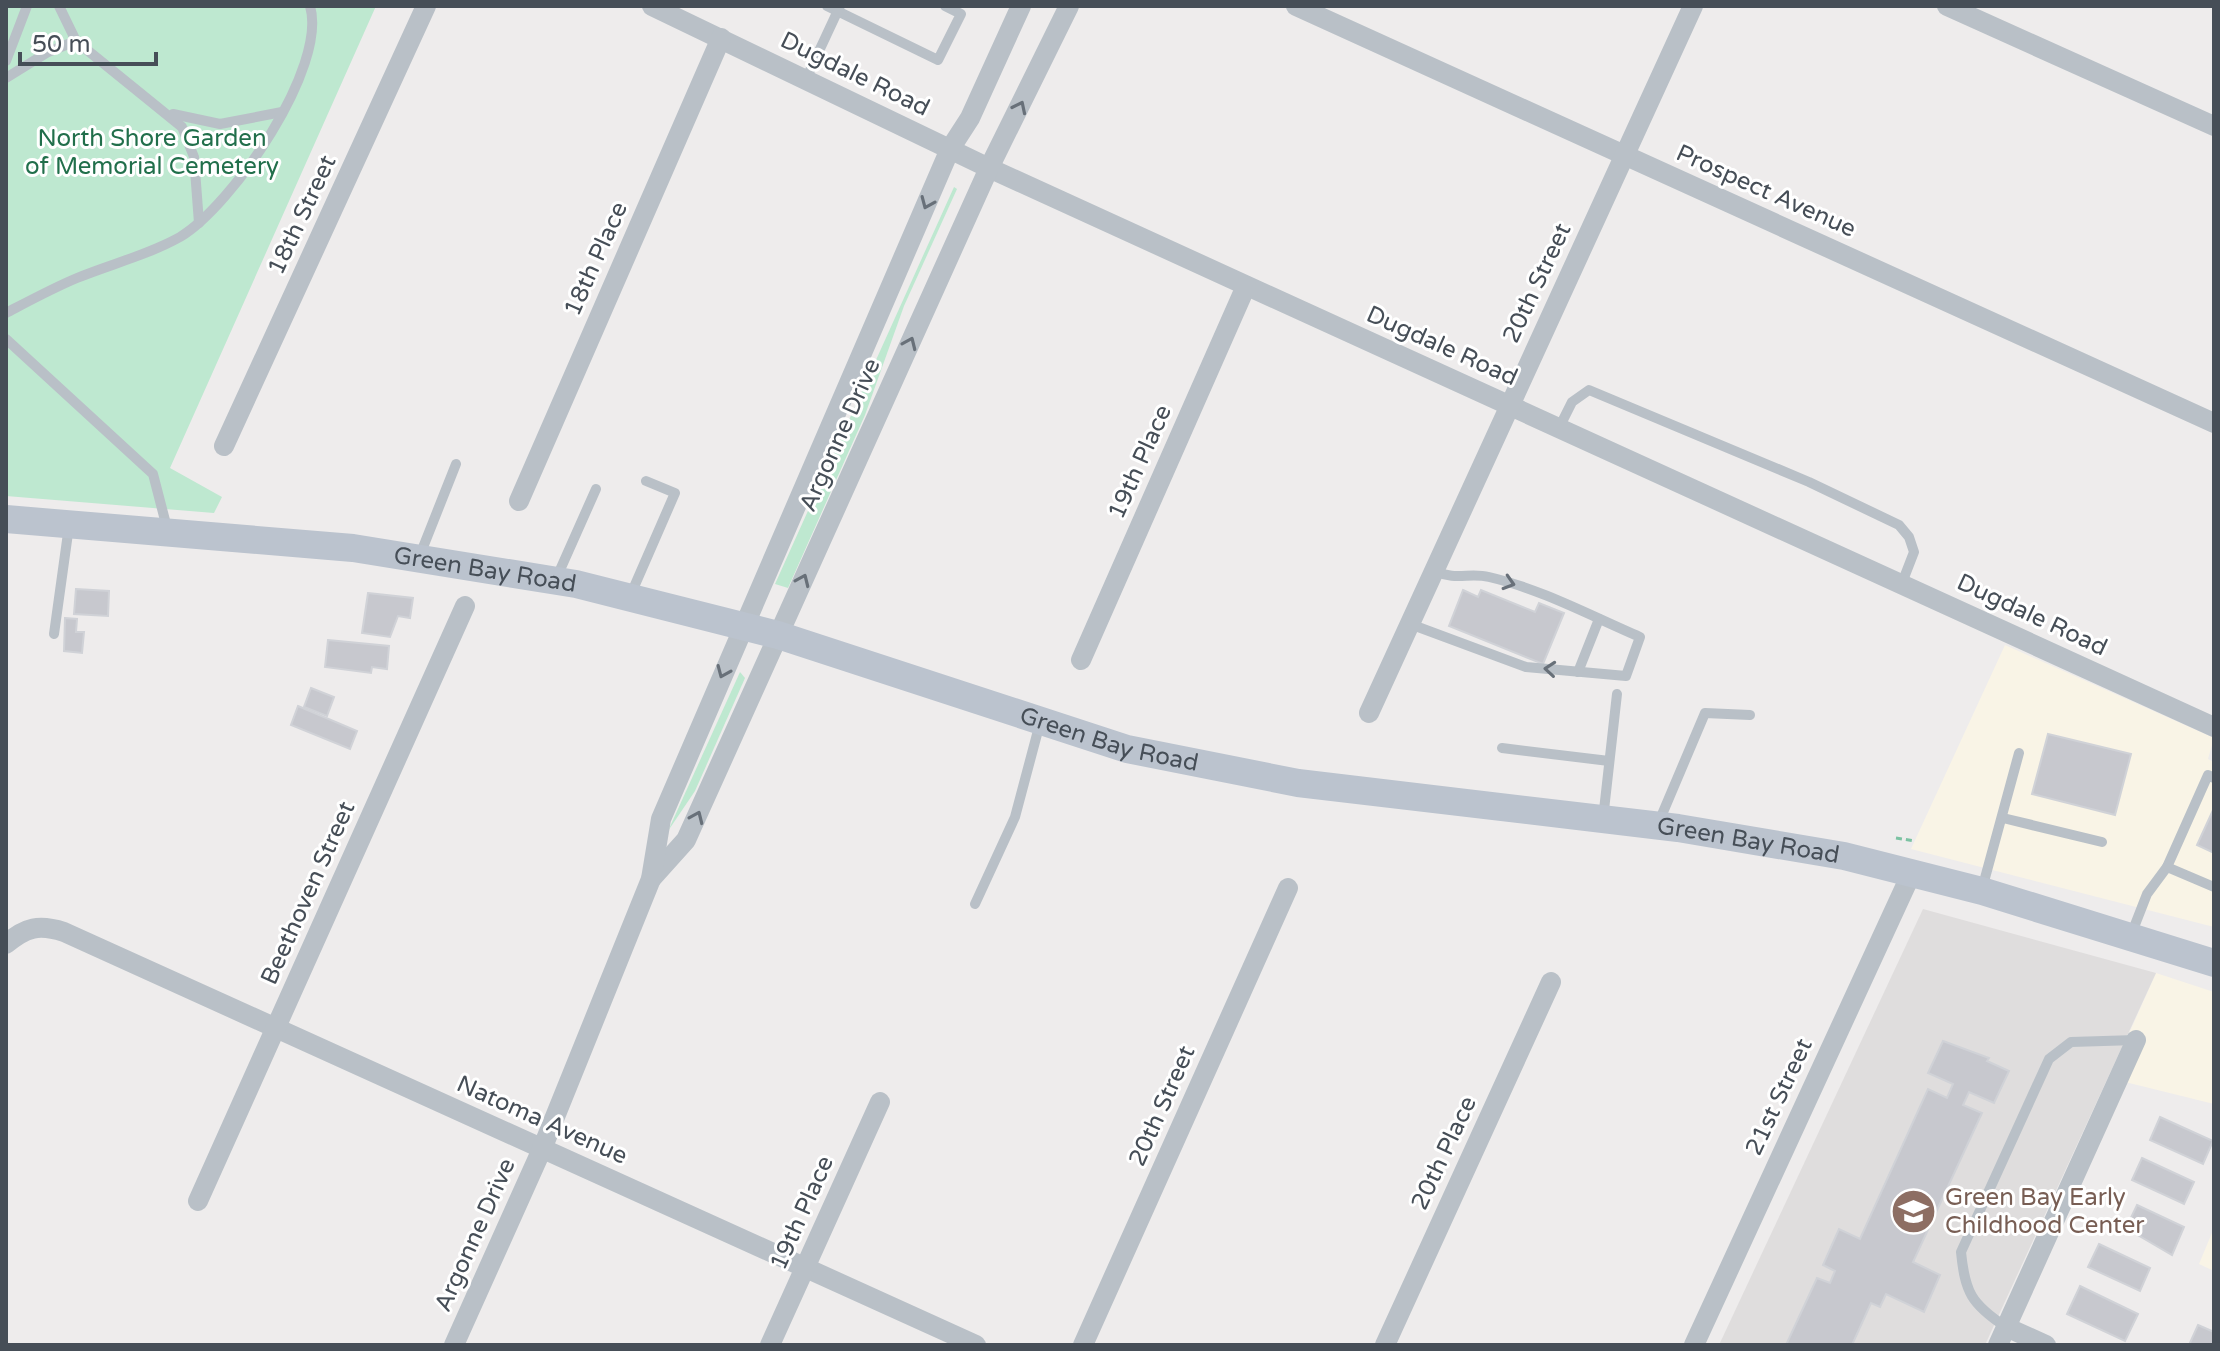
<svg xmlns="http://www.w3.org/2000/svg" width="2220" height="1351" font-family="'Varela Round',sans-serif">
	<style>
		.commercial { fill: #f9f4e6 }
		.education { fill: #dfdddd }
		.green { fill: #bee8d0 }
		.building { fill: #c7c8ce; stroke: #d0d2d7; stroke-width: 2 }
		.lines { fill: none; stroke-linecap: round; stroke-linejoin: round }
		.path { stroke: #7bc2a2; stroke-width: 3; stroke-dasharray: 6 4; stroke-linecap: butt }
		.lane { stroke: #b9c0c7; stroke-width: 10 }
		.street { stroke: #b9c0c7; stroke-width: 20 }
		.secondary { stroke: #bbc3ce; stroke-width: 28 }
		.oneway { stroke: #687079 }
		.labels { text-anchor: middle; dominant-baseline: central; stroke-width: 6; stroke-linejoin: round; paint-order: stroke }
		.street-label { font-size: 24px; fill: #464e57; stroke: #fff }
		.park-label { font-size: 24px; fill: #216f4b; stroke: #fff }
		.education-label { font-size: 24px; fill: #785e54; stroke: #fff; text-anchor: start }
	</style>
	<rect width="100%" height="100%" fill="#eeecec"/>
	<g class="commercial">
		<polygon points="2005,645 2214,738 2208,759 2214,762 2214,927 1911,849"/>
		<polygon points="2156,973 2214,992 2214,1104 2109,1078"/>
		<polygon points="2214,1228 2214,1271 2199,1264"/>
	</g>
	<polygon class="education" points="1923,909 2156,973 1985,1345 1719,1345"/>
	<g class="green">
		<polygon points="6,6 376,6 170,468 222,497 214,513 6,496"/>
		<polygon points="954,187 957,189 904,306 865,415 788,588 775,584"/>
		<polygon points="740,672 745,678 695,791 668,831"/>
	</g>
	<g class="building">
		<polygon points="76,589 109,591 108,616 74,614"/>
		<polygon points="1463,590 1478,597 1481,590 1535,612 1539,603 1564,613 1543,664 1449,626"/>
		<polygon points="368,593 413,598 410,618 398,616 390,637 362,633"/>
		<polygon points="65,618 77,619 76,632 84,632 82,653 64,651"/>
		<polygon points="328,640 389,646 387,669 372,667 371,673 325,667"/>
		<polygon points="311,688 334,697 327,716 304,707"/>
		<polygon points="298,706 357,731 350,749 291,725"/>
		<polygon points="2048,734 2131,754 2115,815 2032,794"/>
		<polygon points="2214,808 2214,853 2197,845"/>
		<polygon points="1943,1041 1989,1058 1987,1061 2009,1071 1994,1103 1969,1092 1963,1105 1982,1113 1913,1262 1940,1275 1924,1312 1886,1294 1880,1307 1871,1303 1852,1345 1786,1345 1817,1278 1830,1283 1835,1271 1823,1265 1839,1229 1860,1239 1928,1089 1947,1098 1953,1084 1928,1073"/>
		<polygon points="2160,1117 2213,1141 2203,1164 2150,1140"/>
		<polygon points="2142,1158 2194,1182 2184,1204 2132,1180"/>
		<polygon points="2137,1205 2184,1227 2172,1255 2126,1228"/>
		<polygon points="2099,1244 2150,1268 2140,1291 2088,1267"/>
		<polygon points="2080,1286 2138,1314 2125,1341 2067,1314"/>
		<polygon points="2198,1325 2214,1332 2214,1345 2189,1345"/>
	</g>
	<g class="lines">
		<polyline class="path" points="1896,838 1915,841"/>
		<g class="lane">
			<polyline points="59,6 76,41 182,127 194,157 199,223"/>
			<polyline points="827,6 938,60 961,14 945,6"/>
			<polyline points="6,61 27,6"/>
			<polyline points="6,78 48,52 76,41"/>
			<polyline points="806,79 840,6"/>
			<polyline points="173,114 220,124 282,112"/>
			<path d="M6 313C29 301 53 288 77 278 111 264 148 255 180 237 232 206 328 67 310 6"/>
			<polyline points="6,339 153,474 167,528"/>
			<polyline points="1559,428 1572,402 1589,390 1809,482 1899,525 1909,537 1914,552 1902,583"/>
			<polyline points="420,555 456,464"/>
			<polyline points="556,579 596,489"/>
			<polyline points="631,594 675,493 646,481"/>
			<path d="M1410 624 1526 667 1626 676 1640 637C1591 616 1541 589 1489 577 1469 572 1457 581 1434 571"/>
			<polyline points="54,634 69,526"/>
			<polyline points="1578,672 1599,619"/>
			<polyline points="1502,748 1609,761"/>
			<polyline points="2003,818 2102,842"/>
			<polyline points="1603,819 1617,694"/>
			<polyline points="1658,824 1705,713 1750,715"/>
			<polyline points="2167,867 2214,887"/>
			<polyline points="1982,889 2019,753"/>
			<polyline points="975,904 1015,817 1040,723"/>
			<polyline points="2131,935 2147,894 2167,867 2208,775 2214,778"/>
			<path d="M2006 1327C1971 1304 1965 1292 1961 1252L2049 1059 2071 1042 2136 1040"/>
		</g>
		<g class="street">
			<polyline points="652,6 989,168 2214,727"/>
			<polyline points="1296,6 2214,423"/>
			<polyline points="1947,6 2214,126"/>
			<polyline points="224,446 426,6"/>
			<polyline points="519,501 721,38"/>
			<polyline points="1081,660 1246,286"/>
			<polyline points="1369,713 1693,6"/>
			<polyline points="651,879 686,840 989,168 1069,6"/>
			<path d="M6 944C26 927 39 924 64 932L976 1345"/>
			<polyline points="198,1201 465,606"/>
			<polyline points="2006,1327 2046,1345"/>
			<polyline points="454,1345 542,1149 651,879 661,819 950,149 970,118 1021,6"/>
			<polyline points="770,1345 880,1102"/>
			<polyline points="1083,1345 1288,888"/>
			<polyline points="1385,1345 1551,982"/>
			<polyline points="1694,1345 1912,872"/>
			<polyline points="1998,1345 2136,1040"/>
		</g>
		<path class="secondary" id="s1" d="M6 519 353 548 576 584 778 635 1127 749 1298 783 1678 828 1844 856 1982 891 2214 963"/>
	</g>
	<defs><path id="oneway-chevron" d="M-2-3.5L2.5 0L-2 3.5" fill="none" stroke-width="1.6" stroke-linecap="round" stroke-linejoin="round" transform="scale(2)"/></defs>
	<g class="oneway">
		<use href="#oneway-chevron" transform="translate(1020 107) rotate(-64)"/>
		<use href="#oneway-chevron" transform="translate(927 203) rotate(113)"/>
		<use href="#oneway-chevron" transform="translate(910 343) rotate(-66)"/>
		<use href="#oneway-chevron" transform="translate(803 580) rotate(-66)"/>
		<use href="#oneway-chevron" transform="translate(1509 583) rotate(17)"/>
		<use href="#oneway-chevron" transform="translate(1550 669) rotate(-175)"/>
		<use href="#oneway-chevron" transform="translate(723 672) rotate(113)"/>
		<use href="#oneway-chevron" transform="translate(697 817) rotate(-66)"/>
	</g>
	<defs>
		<symbol id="school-disc" viewBox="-11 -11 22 22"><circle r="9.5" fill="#8d6e63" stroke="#fff"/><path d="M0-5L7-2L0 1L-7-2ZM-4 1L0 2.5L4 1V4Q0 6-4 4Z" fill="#fff"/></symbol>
	</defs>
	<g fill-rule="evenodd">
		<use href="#school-disc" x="1888" y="1186" width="51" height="51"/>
	</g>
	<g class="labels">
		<g class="street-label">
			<text transform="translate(855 74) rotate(26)">Dugdale Road</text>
			<text transform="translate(1766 191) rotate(24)">Prospect Avenue</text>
			<text transform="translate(302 215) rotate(-65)">18th Street</text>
			<text transform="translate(596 259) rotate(-66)">18th Place</text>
			<text transform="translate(1537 283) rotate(-65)">20th Street</text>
			<text transform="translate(1442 346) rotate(24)">Dugdale Road</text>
			<text transform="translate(840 435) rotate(-66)">Argonne Drive</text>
			<text transform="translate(1140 462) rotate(-66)">19th Place</text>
			<text stroke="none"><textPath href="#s1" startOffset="482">Green Bay Road</textPath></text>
			<text transform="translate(2032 615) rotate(25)">Dugdale Road</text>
			<text stroke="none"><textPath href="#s1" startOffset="1130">Green Bay Road</textPath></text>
			<text stroke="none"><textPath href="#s1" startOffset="1778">Green Bay Road</textPath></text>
			<text transform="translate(308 893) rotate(-66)">Beethoven Street</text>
			<text transform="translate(1779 1097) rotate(-65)">21st Street</text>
			<text transform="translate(1162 1106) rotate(-66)">20th Street</text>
			<text transform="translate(542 1120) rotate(24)">Natoma Avenue</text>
			<text transform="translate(1444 1153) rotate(-65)">20th Place</text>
			<text transform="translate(802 1213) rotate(-66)">19th Place</text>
			<text transform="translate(475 1235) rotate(-66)">Argonne Drive</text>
		</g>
		<g class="park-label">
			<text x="152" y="138">North Shore Garden<tspan x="152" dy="28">of Memorial Cemetery</tspan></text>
		</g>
		<g class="education-label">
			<text x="1945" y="1197">Green Bay Early<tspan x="1945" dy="28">Childhood Center</tspan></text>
		</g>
	</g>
	<rect width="2220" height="1351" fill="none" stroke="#464e57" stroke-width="16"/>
	<path d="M20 52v12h136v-12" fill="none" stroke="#464e57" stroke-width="4"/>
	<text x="32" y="52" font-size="24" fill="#464e57" stroke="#ffffff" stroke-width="6" paint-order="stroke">50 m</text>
</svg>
